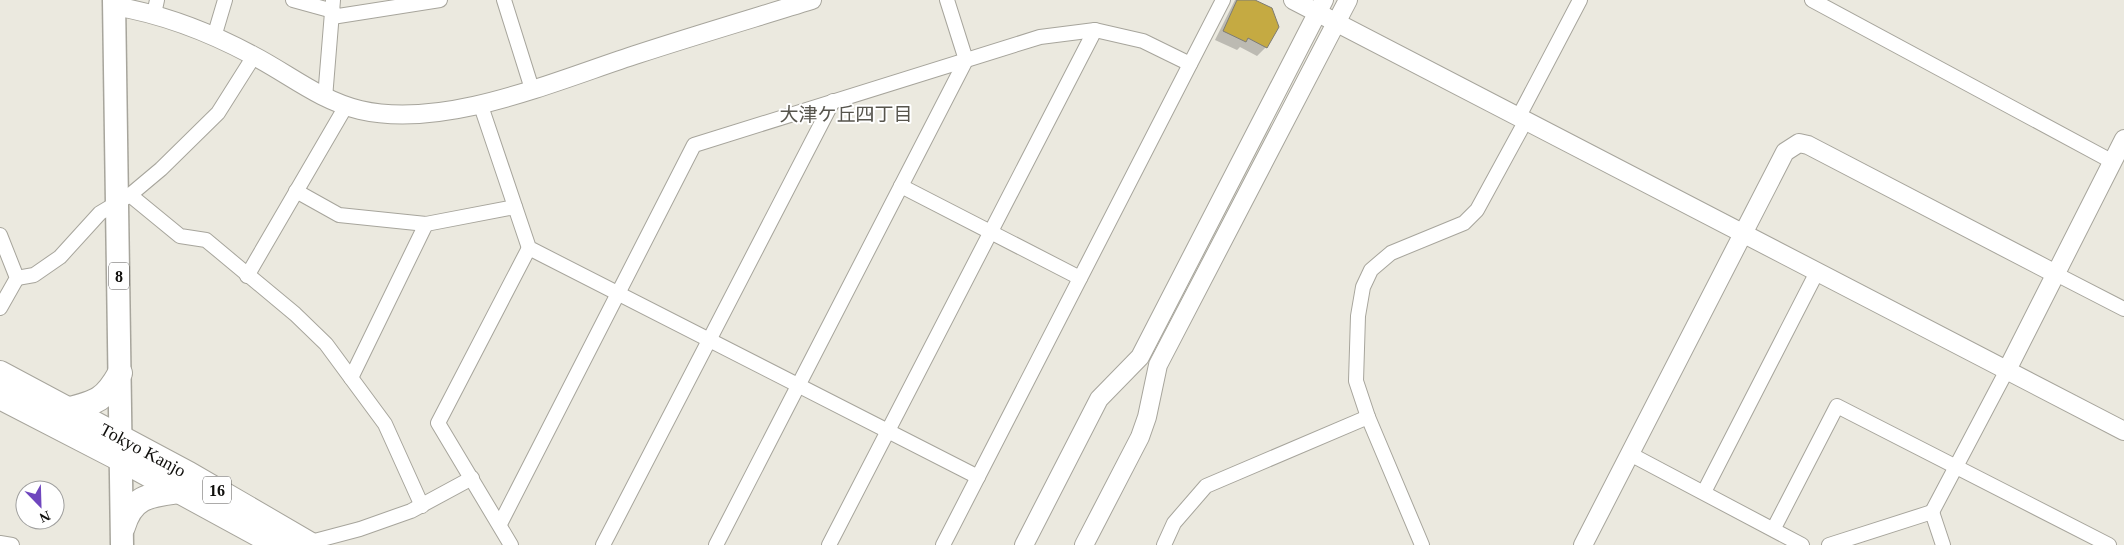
<svg xmlns="http://www.w3.org/2000/svg" width="2124" height="545" font-family="'Times New Roman','Noto Sans JP',serif">
	<style>
		.shadow { fill: #0003 }
		.building { fill: #c5aa42; stroke: #7e7c74 }
		.lines { fill: none; stroke-linecap: round; stroke-linejoin: round }
		.minor-casing { stroke: #a7a59c; stroke-width: 16 }
		.tertiary-casing { stroke: #a7a59c; stroke-width: 20 }
		.primary-casing { stroke: #a7a59c; stroke-width: 25 }
		.trunk-casing { stroke: #a7a59c; stroke-width: 26 }
		.minor { stroke: #fff; stroke-width: 14 }
		.tertiary { stroke: #fff; stroke-width: 18 }
		.primary { stroke: #fff; stroke-width: 22 }
		.trunk { stroke: #fff; stroke-width: 24 }
		.labels { text-anchor: middle; dominant-baseline: central; stroke-width: 4; stroke-linejoin: round; paint-order: stroke }
		.shield { fill: #fff; stroke: #585755; stroke-width: 1 }
		.shield-label { font-size: 16px; font-weight: bold; fill: #100f0c }
		.street-label { font-size: 18px; fill: #100f0c; stroke: #fff }
		.neighbourhood-label { font-size: 19px; fill: #57554d; stroke: #fff }
	</style>
	<rect width="100%" height="100%" fill="#ebe9df"/>
	<polygon class="shadow" points="1235,0 1253,0 1266,47 1257,56 1240,47 1237,50 1215,40"/>
	<polygon class="building" points="1237,0 1255,0 1272,8 1279,27 1267,48 1248,38 1246,42 1223,31"/>
	<g class="lines">
		<defs>
			<g id="minor">
				<polyline points="293,0 333,11"/>
				<polyline points="504,0 532,89"/>
				<polyline points="1812,0 2113,162"/>
				<polyline points="154,14 157,0"/>
				<polyline points="332,17 440,0"/>
				<polyline points="214,37 225,0"/>
				<polyline points="325,98 333,0"/>
				<polyline points="480,103 529,248 978,477"/>
				<polyline points="1518,118 1580,0"/>
				<polyline points="901,186 1080,278"/>
				<polyline points="296,191 339,215 426,224 515,207"/>
				<polyline points="130,195 180,236 206,240 295,314 326,344 385,424 422,506"/>
				<polyline points="0,235 17,278 0,308"/>
				<polyline points="2054,273 2124,309"/>
				<polyline points="247,276 346,106"/>
				<polyline points="17,278 34,275 60,257 100,213 130,195 161,169 218,113 254,56"/>
				<polyline points="351,378 426,224"/>
				<polyline points="1630,454 1802,545"/>
				<polyline points="1704,492 1817,272"/>
				<polyline points="1932,512 2007,370"/>
				<polyline points="500,524 694,145 1040,37 1095,30 1143,41 1190,64"/>
				<polyline points="1774,528 1837,406 2109,545"/>
				<polyline points="0,543 12,545"/>
				<polyline points="307,543 360,529 411,511 472,478"/>
				<polyline points="511,545 438,423 529,248"/>
				<polyline points="603,545 833,101"/>
				<polyline points="716,545 966,60 947,0"/>
				<polyline points="829,545 1095,30"/>
				<polyline points="943,545 1223,0"/>
				<polyline points="1164,545 1174,523 1206,486 1368,417"/>
				<polyline points="1422,545 1368,417 1356,381 1358,316 1363,287 1371,270 1391,253 1464,223 1477,210 1525,122"/>
				<polyline points="1829,545 1932,512 1943,545"/>
			</g>
			<g id="tertiary">
				<polyline points="1293,0 2124,431"/>
				<path d="M114 6C162 14 209 32 252 55 289 74 319 100 360 110 445 130 557 80 638 54 696 35 754 18 812 0"/>
				<polyline points="2007,370 2124,139"/>
				<polyline points="1024,545 1099,399 1140,357 1324,0"/>
				<polyline points="1084,545 1140,437 1147,417 1158,365 1348,0"/>
				<polyline points="1583,545 1785,152 1799,143 1808,145 2054,273"/>
			</g>
			<polyline id="primary" points="114,0 122,545"/>
			<g id="trunk">
				<polyline points="0,373 189,474 311,545"/>
				<polyline points="0,397 122,460 278,545"/>
				<path d="M67 410C97 402 105 400 120 373"/>
				<path d="M123 527C132 496 150 495 179 491"/>
			</g>
		</defs>
		<use href="#minor" class="minor-casing"/>
		<use href="#tertiary" class="tertiary-casing"/>
		<use href="#primary" class="primary-casing"/>
		<use href="#trunk" class="trunk-casing"/>
		<use href="#minor" class="minor"/>
		<use href="#tertiary" class="tertiary"/>
		<use href="#primary" class="primary"/>
		<use href="#trunk" class="trunk"/>
	</g>
	<g class="labels">
		<g class="shield">
			<rect x="109" y="262.5" width="20" height="27" rx="4"/>
			<rect x="203" y="476.5" width="28" height="27" rx="4"/>
		</g>
		<g class="shield-label">
			<text x="119" y="276">8</text>
			<text x="217" y="490">16</text>
		</g>
		<g class="street-label">
			<text transform="translate(143 450) rotate(28)">Tokyo Kanjo</text>
		</g>
		<g class="neighbourhood-label">
			<text x="846" y="114">大津ケ丘四丁目</text>
		</g>
	</g>
	<g transform="translate(40 505) rotate(157)"><circle r="24" fill="#ffffff" stroke="#9f9f9e"/>
	<path d="M0-4L9 19L0 12L-9 19Z" fill="#6f46be"/>
	<text y="-8" font-size="14" font-weight="bold" text-anchor="middle" fill="#100f0c">N</text>
	</g>
</svg>
